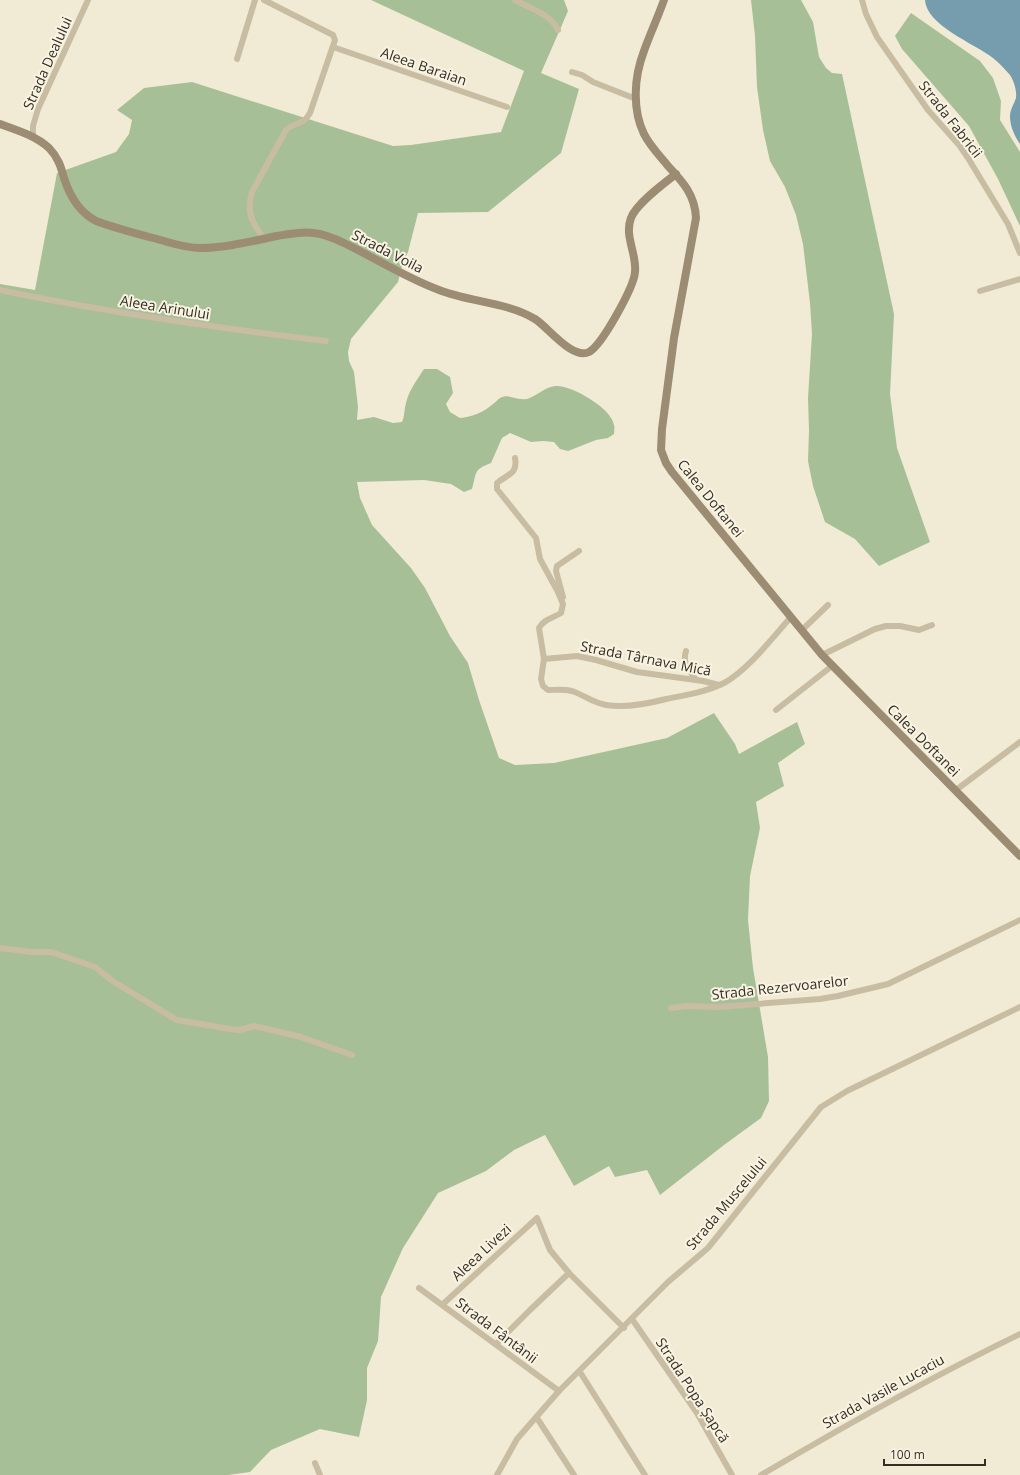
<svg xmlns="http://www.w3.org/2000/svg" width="1020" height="1475" font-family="'Open Sans',sans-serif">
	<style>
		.green { fill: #a7bf97 }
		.water { fill: #759dae }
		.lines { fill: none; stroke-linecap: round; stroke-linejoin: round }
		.minor { stroke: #c8bda2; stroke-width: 6 }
		.secondary { stroke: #9c8c74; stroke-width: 8 }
		.labels { text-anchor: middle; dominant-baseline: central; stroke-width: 4; stroke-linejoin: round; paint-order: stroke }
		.street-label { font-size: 14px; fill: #332d25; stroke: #f9f4e2 }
	</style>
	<rect width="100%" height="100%" fill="#f1ebd6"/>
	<g class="green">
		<path d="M371 0H564L568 11 541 73 579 89 561 153 488 212 418 213 408 252 403 262 398 282 351 339 348 352 349 361 354 372 358 407 357 420 374 417 393 423 402 422C405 415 404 410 406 403 409 390 417 380 424 369H437L450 377 453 393 446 404 450 412 460 418C472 417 484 412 493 404 496 402 498 399 500 398 509 393 518 401 527 399 537 396 545 387 555 386 570 384 612 408 614 425 615 427 614 431 614 434L608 438 596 440 568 451 560 449 554 442 543 441 531 442 510 433 502 438 491 463C473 470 477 472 472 489L464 492 451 484 424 480 357 482 360 498 372 525 411 568 425 588 450 636 468 663 479 700 499 758 515 765 554 763 667 738 714 713 735 744 739 754 797 722 805 744 778 763 784 786 756 802 760 828 750 876 748 920 753 968 768 1057 769 1101 761 1118 724 1145 660 1195 647 1170 615 1177 609 1166 574 1186 545 1135 514 1150 486 1171 438 1193 403 1248 381 1297 378 1341 367 1368V1400L359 1437 320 1429 271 1450 250 1472 228 1475H0V284L35 290 57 173 116 152 129 134 132 120 117 110 144 88 192 82 393 146 411 145 501 132 524 71Z"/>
		<polygon points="751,0 801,0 813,22 819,57 826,68 832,73 842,74 894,314 890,394 897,448 930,542 879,566 855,539 825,522 813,486 808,461 809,430 808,398 812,334 810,303 803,244 796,215 785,187 770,161 763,130 757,87 755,36"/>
		<polygon points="911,13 980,61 993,78 1001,101 1000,120 1020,152 1020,226 998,179 969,126 902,49 895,36"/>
	</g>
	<path class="water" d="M925 0H1020V144C1014 135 1010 126 1010 116 1010 110 1014 104 1016 98 1017 91 1014 81 1010 75 1005 69 998 62 993 58 975 44 926 25 925 0Z"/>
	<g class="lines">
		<g class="minor">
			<path d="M515 0C529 8 551 14 558 30"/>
			<polyline points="862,0 866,14 877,37 928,110 959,145 968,158 1008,224 1020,253"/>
			<polyline points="333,47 507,107"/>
			<polyline points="237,59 255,0"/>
			<polyline points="572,72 582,75 593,82 636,99"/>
			<polyline points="33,137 33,126 38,109 88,0"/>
			<path d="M264 239C252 222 246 213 252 192L286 130C295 121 302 127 310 113L335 40 333 35 264 0"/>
			<path d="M0 290C108 313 217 328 326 341"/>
			<polyline points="980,291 1020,279"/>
			<path d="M515 458C518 474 508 474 497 483V489L536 538 540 559 558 592 563 604 561 613C553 618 544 619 539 628L544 659 541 679 543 686 548 690C556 690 564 689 572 691 584 695 593 703 606 705 625 708 647 704 666 699 686 695 706 692 724 683 748 670 773 637 791 617"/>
			<polyline points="563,597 556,571 557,566 579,551"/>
			<polyline points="802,630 828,605"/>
			<path d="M686 651C682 663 689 670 696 680"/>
			<polyline points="822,655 875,629 886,626 900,626 919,630 932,625"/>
			<polyline points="544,659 577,656 596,660 637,672 703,681 719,685"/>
			<polyline points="776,710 832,666"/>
			<polyline points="956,790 1020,742"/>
			<polyline points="0,948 32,952 51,952 95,967 114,982 177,1020 230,1029 240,1030 254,1026 301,1037 352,1055"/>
			<polyline points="671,1008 686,1006 718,1007 820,999 838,996 888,984 1020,920"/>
			<polyline points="419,1288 559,1391"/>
			<polyline points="443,1304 537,1218 550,1250 569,1273 624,1328"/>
			<polyline points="632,1319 697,1413 732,1475"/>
			<polyline points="496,1344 530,1310 569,1273"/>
			<polyline points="580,1372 645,1475"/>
			<polyline points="537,1418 574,1475"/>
			<polyline points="315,1463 320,1475"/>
			<polyline points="497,1475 517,1439 559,1391 668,1282 708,1248 821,1107 847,1091 1020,1007"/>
			<path d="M761 1475C846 1425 931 1377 1020 1334"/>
		</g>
		<g class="secondary">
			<path d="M664 0C658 17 650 34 644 51 634 77 632 109 644 134 650 146 660 156 668 166 683 182 695 195 696 218L674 338 662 429 661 450 666 463 672 472 822 655 1020 856"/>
			<path d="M0 124C17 130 36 136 49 148 58 157 61 167 64 178 70 197 79 212 96 221 115 228 134 233 153 238 169 242 184 248 200 248 226 248 252 241 277 236 289 234 302 231 314 233 325 234 336 239 346 244 377 259 406 278 439 290 469 302 507 302 535 319 548 327 572 360 589 352 602 345 634 287 635 272 637 254 624 236 631 218 636 204 663 184 676 174"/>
		</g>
	</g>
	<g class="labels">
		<g class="street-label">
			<text transform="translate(47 63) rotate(-66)">Strada Dealului</text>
			<text transform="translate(424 66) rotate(19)">Aleea Baraian</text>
			<text transform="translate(951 119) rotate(52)">Strada Fabricii</text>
			<text transform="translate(388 251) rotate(27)">Strada Voila</text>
			<text transform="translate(165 307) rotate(9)">Aleea Arinului</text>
			<text transform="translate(711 498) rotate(51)">Calea Doftanei</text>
			<text transform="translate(646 658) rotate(11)">Strada Târnava Mică</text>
			<text transform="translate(924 740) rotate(45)">Calea Doftanei</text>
			<text transform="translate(780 987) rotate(-6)">Strada Rezervoarelor</text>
			<text transform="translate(726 1203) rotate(-50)">Strada Muscelului</text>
			<text transform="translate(481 1252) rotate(-43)">Aleea Livezi</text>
			<text transform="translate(497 1330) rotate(37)">Strada Fântânii</text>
			<text transform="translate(693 1390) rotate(57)">Strada Popa Șapcă</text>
			<text transform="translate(883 1391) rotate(-29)">Strada Vasile Lucaciu</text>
		</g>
	</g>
	<path d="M884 1459v6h101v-6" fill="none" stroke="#332d25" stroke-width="2"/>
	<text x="890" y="1459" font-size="12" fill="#332d25" stroke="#f9f4e2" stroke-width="3" paint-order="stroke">100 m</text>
</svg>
